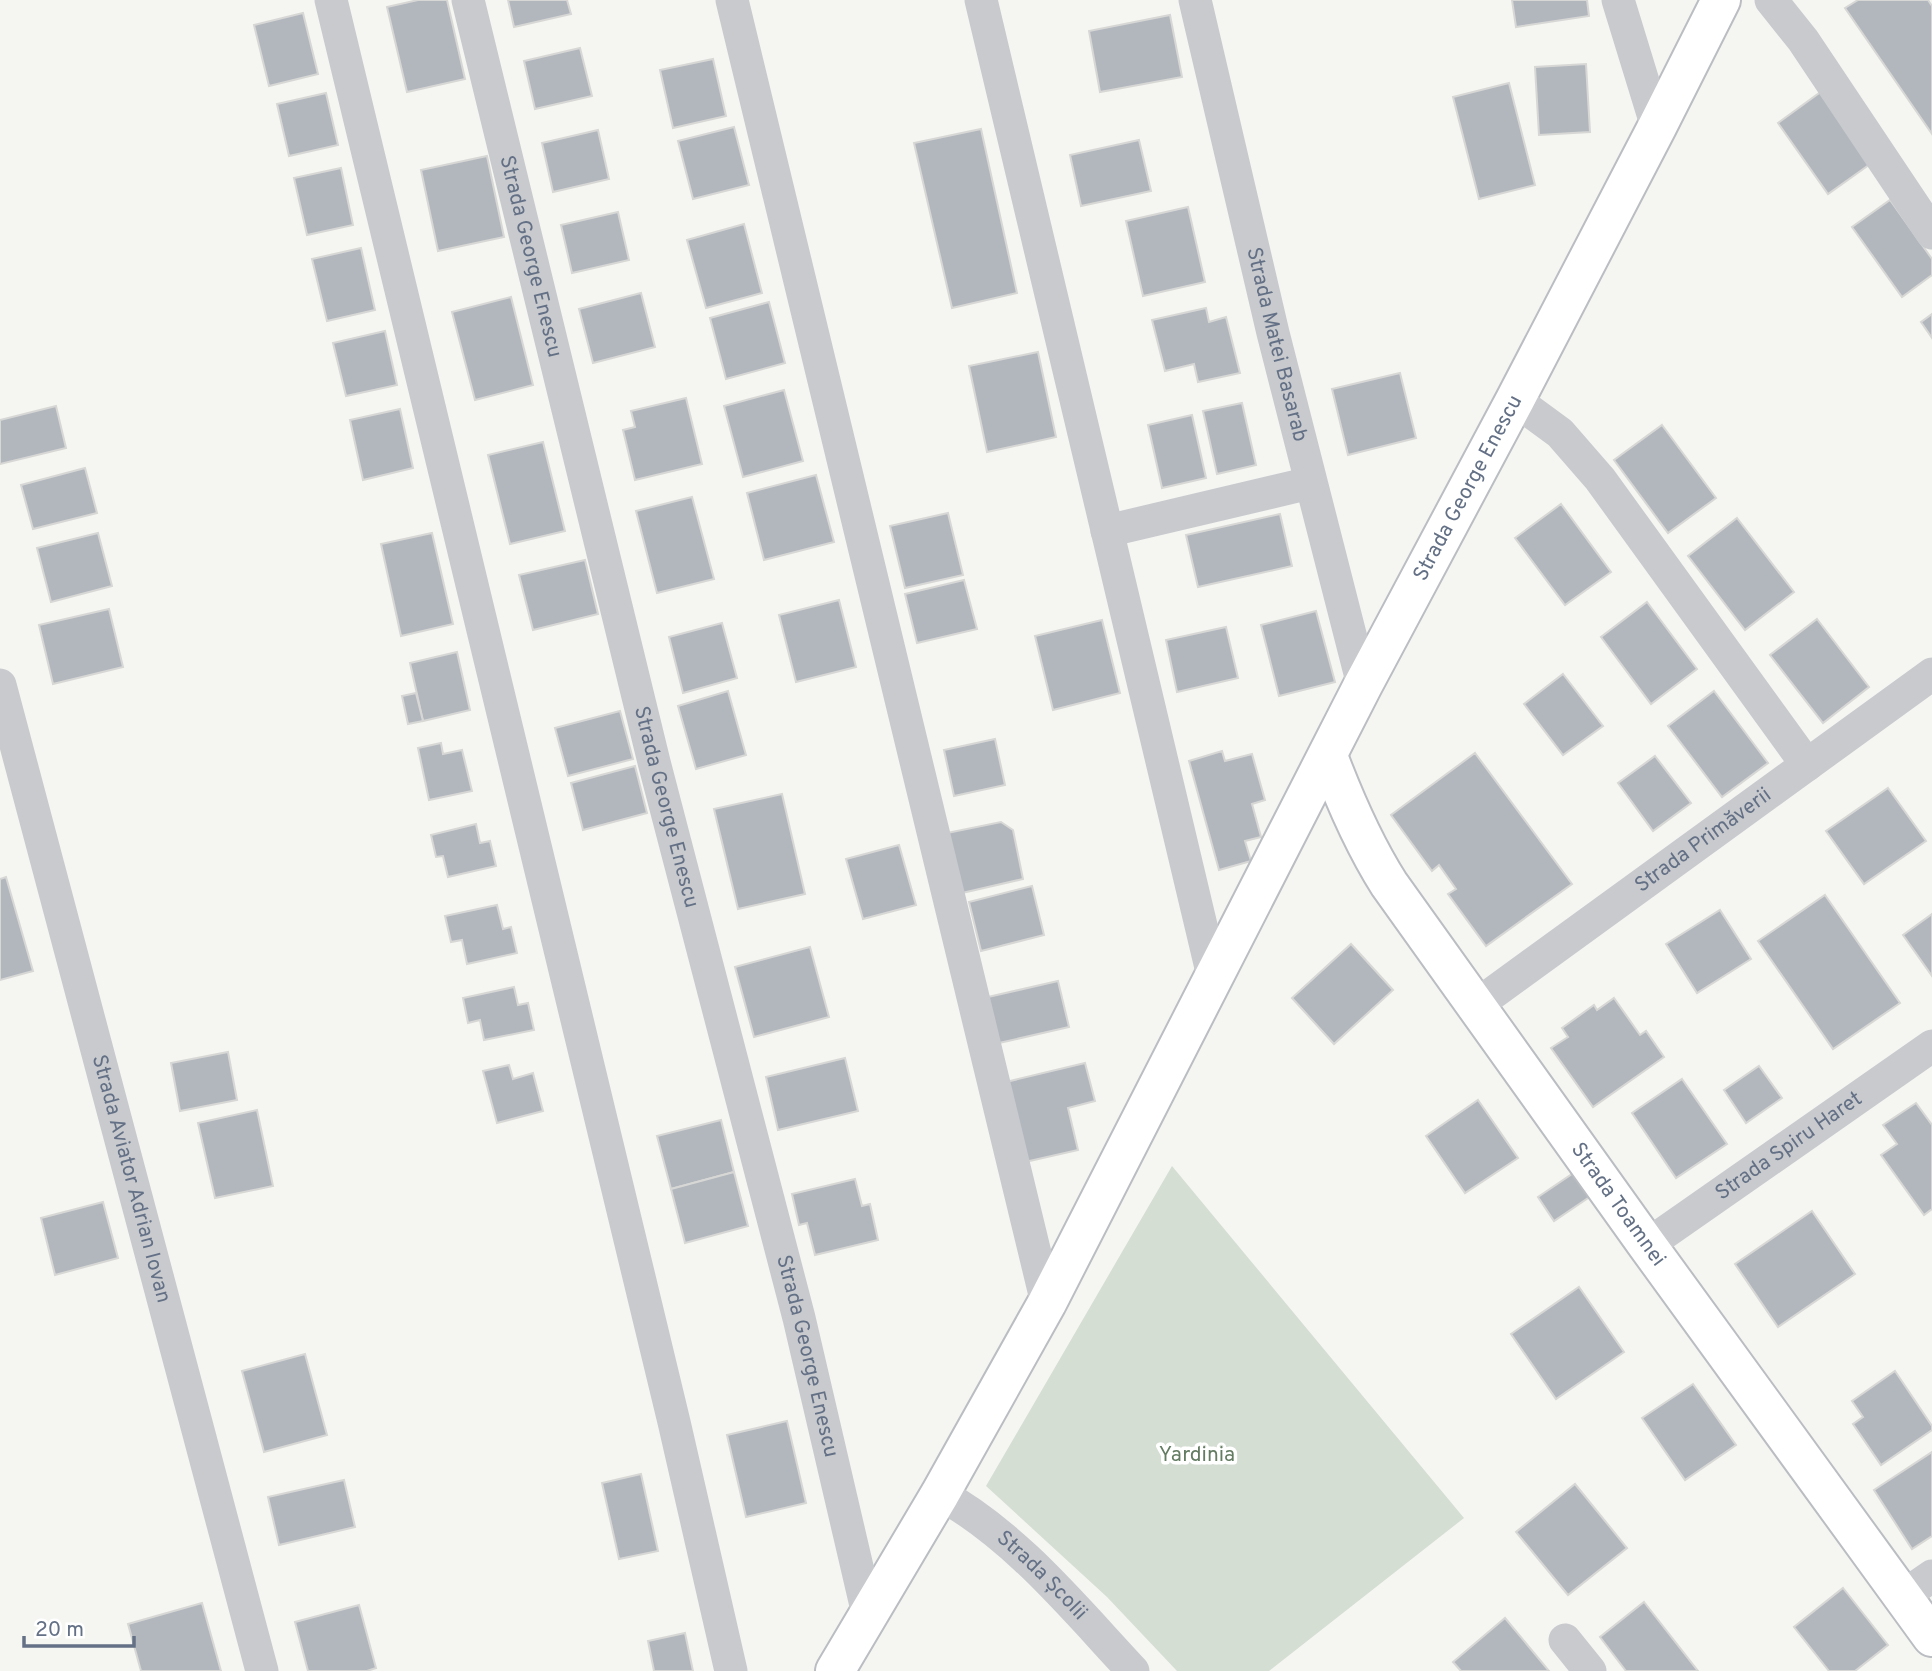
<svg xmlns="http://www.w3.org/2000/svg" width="1932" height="1671" font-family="Overpass,sans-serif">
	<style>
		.green { fill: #d5ded3 }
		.building { fill: #b2b7be; stroke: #d7d7d5; stroke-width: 2 }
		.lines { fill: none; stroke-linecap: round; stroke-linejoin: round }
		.secondary-casing { stroke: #babdc2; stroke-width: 42 }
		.street { stroke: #c8cace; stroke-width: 33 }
		.secondary { stroke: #fff; stroke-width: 38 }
		.labels { text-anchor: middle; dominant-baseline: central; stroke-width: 7; stroke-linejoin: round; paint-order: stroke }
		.street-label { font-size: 21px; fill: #637085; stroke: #fff }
		.park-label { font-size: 21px; fill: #637c62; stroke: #fff }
	</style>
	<rect width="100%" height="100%" fill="#f5f6f2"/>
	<polygon class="green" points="1172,1166 1464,1518 1269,1671 1177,1671 1107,1597 986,1486"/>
	<g class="building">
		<polygon points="418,0 447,0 465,79 407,92 387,7"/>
		<polygon points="508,0 567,0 571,14 514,27"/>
		<polygon points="1512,0 1587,0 1589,16 1516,27"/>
		<polygon points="1858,0 1928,0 1932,6 1932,134 1845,8"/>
		<polygon points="303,13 318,74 269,86 254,25"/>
		<polygon points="1170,15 1182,77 1100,92 1089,31"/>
		<polygon points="580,48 592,96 535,109 524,61"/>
		<polygon points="713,59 726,116 673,128 660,70"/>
		<polygon points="1586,64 1590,132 1539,135 1535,67"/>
		<polygon points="1509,83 1535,185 1479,199 1453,97"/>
		<polygon points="1822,91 1873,162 1828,194 1778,123"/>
		<polygon points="326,93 338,145 289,156 277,104"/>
		<polygon points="734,127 749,185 693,199 678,141"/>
		<polygon points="981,129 1017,293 952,308 914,143"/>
		<polygon points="598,130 609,179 553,192 542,143"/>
		<polygon points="1139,140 1151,191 1081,206 1070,155"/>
		<polygon points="487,156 504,237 438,251 421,170"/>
		<polygon points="341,168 353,225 307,235 294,178"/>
		<polygon points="1890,200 1932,259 1932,275 1902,297 1852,227"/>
		<polygon points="1188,207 1205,282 1143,296 1126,221"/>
		<polygon points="618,212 629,260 572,273 561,225"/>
		<polygon points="744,224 762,293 706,308 687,240"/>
		<polygon points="361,248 375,310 327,321 312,259"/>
		<polygon points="641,293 655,347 593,363 579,309"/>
		<polygon points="511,297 533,385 475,400 452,312"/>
		<polygon points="769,302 785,363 726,379 710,318"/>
		<polygon points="1206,308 1209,322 1226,317 1240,373 1198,382 1194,364 1165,371 1152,320"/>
		<polygon points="1932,314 1932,338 1921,322"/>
		<polygon points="385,331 397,385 346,396 333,343"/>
		<polygon points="1038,352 1056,437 987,452 969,366"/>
		<polygon points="1400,373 1416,438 1348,455 1332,389"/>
		<polygon points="784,390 803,461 743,477 724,406"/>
		<polygon points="686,398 702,464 635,480 623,430 635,427 631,411"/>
		<polygon points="1242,403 1256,465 1217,474 1203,411"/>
		<polygon points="56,406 66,448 0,464 0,420"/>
		<polygon points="400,409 413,468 363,480 350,420"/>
		<polygon points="1192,415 1206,478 1162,488 1148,425"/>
		<polygon points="1662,425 1716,498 1668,533 1614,460"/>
		<polygon points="543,442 565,531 510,544 488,455"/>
		<polygon points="85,468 97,513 33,529 21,485"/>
		<polygon points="816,475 834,542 764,560 747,493"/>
		<polygon points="692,497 714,579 657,593 636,511"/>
		<polygon points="1561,504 1611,572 1565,605 1515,538"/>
		<polygon points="948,513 963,575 905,588 890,526"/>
		<polygon points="1280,514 1292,566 1198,587 1186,535"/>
		<polygon points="1737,518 1794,592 1745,630 1688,556"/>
		<polygon points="98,533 112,586 51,602 37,548"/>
		<polygon points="432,533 453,624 401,636 381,544"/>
		<polygon points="585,560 598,614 533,630 519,575"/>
		<polygon points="964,580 977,629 917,643 905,594"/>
		<polygon points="839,600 856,667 796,682 779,615"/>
		<polygon points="1647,602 1697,669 1651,704 1601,637"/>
		<polygon points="109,609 123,667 53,684 39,625"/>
		<polygon points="1316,611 1335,682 1279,696 1261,625"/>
		<polygon points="1817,619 1869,687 1823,723 1770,655"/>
		<polygon points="1102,620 1120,693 1053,710 1035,636"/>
		<polygon points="722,623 737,678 683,693 669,637"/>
		<polygon points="1226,627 1238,678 1177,692 1166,640"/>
		<polygon points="457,652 470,710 423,721 410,663"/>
		<polygon points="1563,674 1603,726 1563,755 1524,704"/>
		<polygon points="728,691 746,755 696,769 678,706"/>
		<polygon points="1714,691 1768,763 1722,797 1668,726"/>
		<polygon points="416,693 423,721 408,724 402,696"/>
		<polygon points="620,711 633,759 568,776 555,728"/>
		<polygon points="995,739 1005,785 954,796 944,750"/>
		<polygon points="441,743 443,754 462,750 472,791 429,800 418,748"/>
		<polygon points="1222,751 1225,761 1252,754 1265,800 1252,804 1261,837 1245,841 1251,861 1219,870 1189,761"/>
		<polygon points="1475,753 1572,884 1486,946 1448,894 1456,889 1439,865 1432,871 1391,815"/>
		<polygon points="1655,756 1691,803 1653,831 1618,783"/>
		<polygon points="635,766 647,813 583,830 571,783"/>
		<polygon points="1888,788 1926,841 1864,884 1826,831"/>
		<polygon points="782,794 805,894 738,909 714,809"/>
		<polygon points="1001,822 1013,830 1023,879 962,893 947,833"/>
		<polygon points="476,824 480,843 490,841 496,866 448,877 443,856 436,857 431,835"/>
		<polygon points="899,845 916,905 863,919 846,859"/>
		<polygon points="6,877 33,971 0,980 0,879"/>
		<polygon points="1032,886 1044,935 981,951 969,902"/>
		<polygon points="1825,895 1900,1003 1833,1049 1758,941"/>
		<polygon points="497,905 503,929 511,927 517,953 467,964 462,940 451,942 445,916"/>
		<polygon points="1720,910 1751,959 1697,993 1666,944"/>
		<polygon points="1932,914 1932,976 1903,935"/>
		<polygon points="1351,944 1393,990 1334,1044 1292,998"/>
		<polygon points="810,947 829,1017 754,1037 735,967"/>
		<polygon points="1058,981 1069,1027 999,1043 988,997"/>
		<polygon points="514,987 518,1005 528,1003 534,1030 484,1040 480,1020 468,1023 463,998"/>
		<polygon points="1614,998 1640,1035 1646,1031 1664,1057 1593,1107 1551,1048 1568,1037 1562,1028 1594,1005 1597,1010"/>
		<polygon points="228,1052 237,1100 180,1111 171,1063"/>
		<polygon points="845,1058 858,1111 778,1130 766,1077"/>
		<polygon points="1085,1063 1095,1101 1068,1108 1078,1150 1025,1162 1006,1082"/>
		<polygon points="509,1065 513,1079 533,1073 543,1111 497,1123 483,1071"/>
		<polygon points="1759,1066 1782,1098 1746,1123 1724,1090"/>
		<polygon points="1682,1079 1727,1144 1676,1178 1632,1113"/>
		<polygon points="1478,1100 1518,1158 1465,1193 1426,1136"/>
		<polygon points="1916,1103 1932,1125 1932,1209 1924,1215 1881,1155 1897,1144 1883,1125"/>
		<polygon points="257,1110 273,1186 215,1198 198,1123"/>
		<polygon points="721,1120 734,1172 671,1189 657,1136"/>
		<polygon points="1578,1170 1594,1194 1554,1221 1538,1197"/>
		<polygon points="734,1172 748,1226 685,1243 671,1189"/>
		<polygon points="855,1179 862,1206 870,1204 878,1240 815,1255 807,1223 799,1225 792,1194"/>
		<polygon points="103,1202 118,1258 55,1275 41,1218"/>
		<polygon points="1812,1211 1855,1274 1778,1327 1735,1264"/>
		<polygon points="1579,1287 1624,1352 1556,1399 1511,1334"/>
		<polygon points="305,1354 327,1435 264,1452 242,1371"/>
		<polygon points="1895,1371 1932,1426 1932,1430 1881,1465 1853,1424 1863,1417 1852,1401"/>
		<polygon points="1693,1384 1736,1445 1685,1480 1642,1418"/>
		<polygon points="787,1421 806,1503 746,1517 727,1435"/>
		<polygon points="1932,1452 1932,1536 1912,1549 1874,1490"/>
		<polygon points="641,1474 658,1551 619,1559 602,1483"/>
		<polygon points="344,1480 355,1527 279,1545 268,1497"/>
		<polygon points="1575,1484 1627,1548 1568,1595 1516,1532"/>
		<polygon points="1843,1588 1888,1645 1855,1671 1829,1671 1794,1627"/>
		<polygon points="1644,1602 1698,1671 1626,1671 1600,1637"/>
		<polygon points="202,1603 221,1671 141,1671 128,1624"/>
		<polygon points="359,1605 376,1668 367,1671 308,1671 295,1622"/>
		<polygon points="1505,1618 1549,1671 1461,1671 1453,1662"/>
		<polygon points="685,1633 693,1671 654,1671 648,1641"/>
	</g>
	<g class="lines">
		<defs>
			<g id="secondary">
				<path id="s7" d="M1328 756C1345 801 1363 843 1389 884L1647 1245 1932 1637"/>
				<path id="s8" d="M835 1671 940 1494 1047 1303 1363 685 1515 400 1657 127 1721 0"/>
			</g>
		</defs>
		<use href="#secondary" class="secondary-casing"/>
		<g class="street">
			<polyline points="331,0 674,1422 731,1671"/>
			<path id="s1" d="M468 0 654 762 799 1318 868 1614"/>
			<path d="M732 0C840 434 941 869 1047 1303"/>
			<polyline points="981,0 1213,976"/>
			<path id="s2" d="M1195 0 1273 333 1363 685"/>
			<polyline points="1618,0 1657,127"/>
			<polyline points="1771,0 1803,40 1932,233"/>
			<polyline points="1515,400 1560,433 1600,479 1807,765"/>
			<polyline points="1107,531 1310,483"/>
			<path id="s3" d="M0 685 262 1671"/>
			<path id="s4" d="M1475 1006 1932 674"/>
			<path id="s5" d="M1647 1245 1932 1046"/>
			<path id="s6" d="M940 1494C1016 1536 1074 1608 1133 1671"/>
			<polyline points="1903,1596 1932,1576"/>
			<polyline points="1565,1640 1590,1671"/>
		</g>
		<use href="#secondary" class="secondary"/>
	</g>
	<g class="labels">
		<g class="street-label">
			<text stroke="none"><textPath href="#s1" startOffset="264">Strada George Enescu</textPath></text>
			<text stroke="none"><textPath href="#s2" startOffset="354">Strada Matei Basarab</textPath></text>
			<text stroke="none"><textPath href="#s8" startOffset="1342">Strada George Enescu</textPath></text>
			<text stroke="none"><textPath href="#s1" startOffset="831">Strada George Enescu</textPath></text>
			<text stroke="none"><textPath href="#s4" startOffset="282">Strada Primăverii</textPath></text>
			<text stroke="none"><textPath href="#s5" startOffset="173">Strada Spiru Haret</textPath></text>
			<text stroke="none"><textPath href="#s3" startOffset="511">Strada Aviator Adrian Iovan</textPath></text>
			<text stroke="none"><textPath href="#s7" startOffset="536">Strada Toamnei</textPath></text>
			<text stroke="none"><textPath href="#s1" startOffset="1398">Strada George Enescu</textPath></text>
			<text stroke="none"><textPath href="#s6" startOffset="131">Strada Școlii</textPath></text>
		</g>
		<g class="park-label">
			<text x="1197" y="1455">Yardinia</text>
		</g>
	</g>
	<path d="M24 1636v10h110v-10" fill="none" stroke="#637085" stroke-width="3.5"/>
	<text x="35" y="1636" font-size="21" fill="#637085" stroke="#ffffff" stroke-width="5" paint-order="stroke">20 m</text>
</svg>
